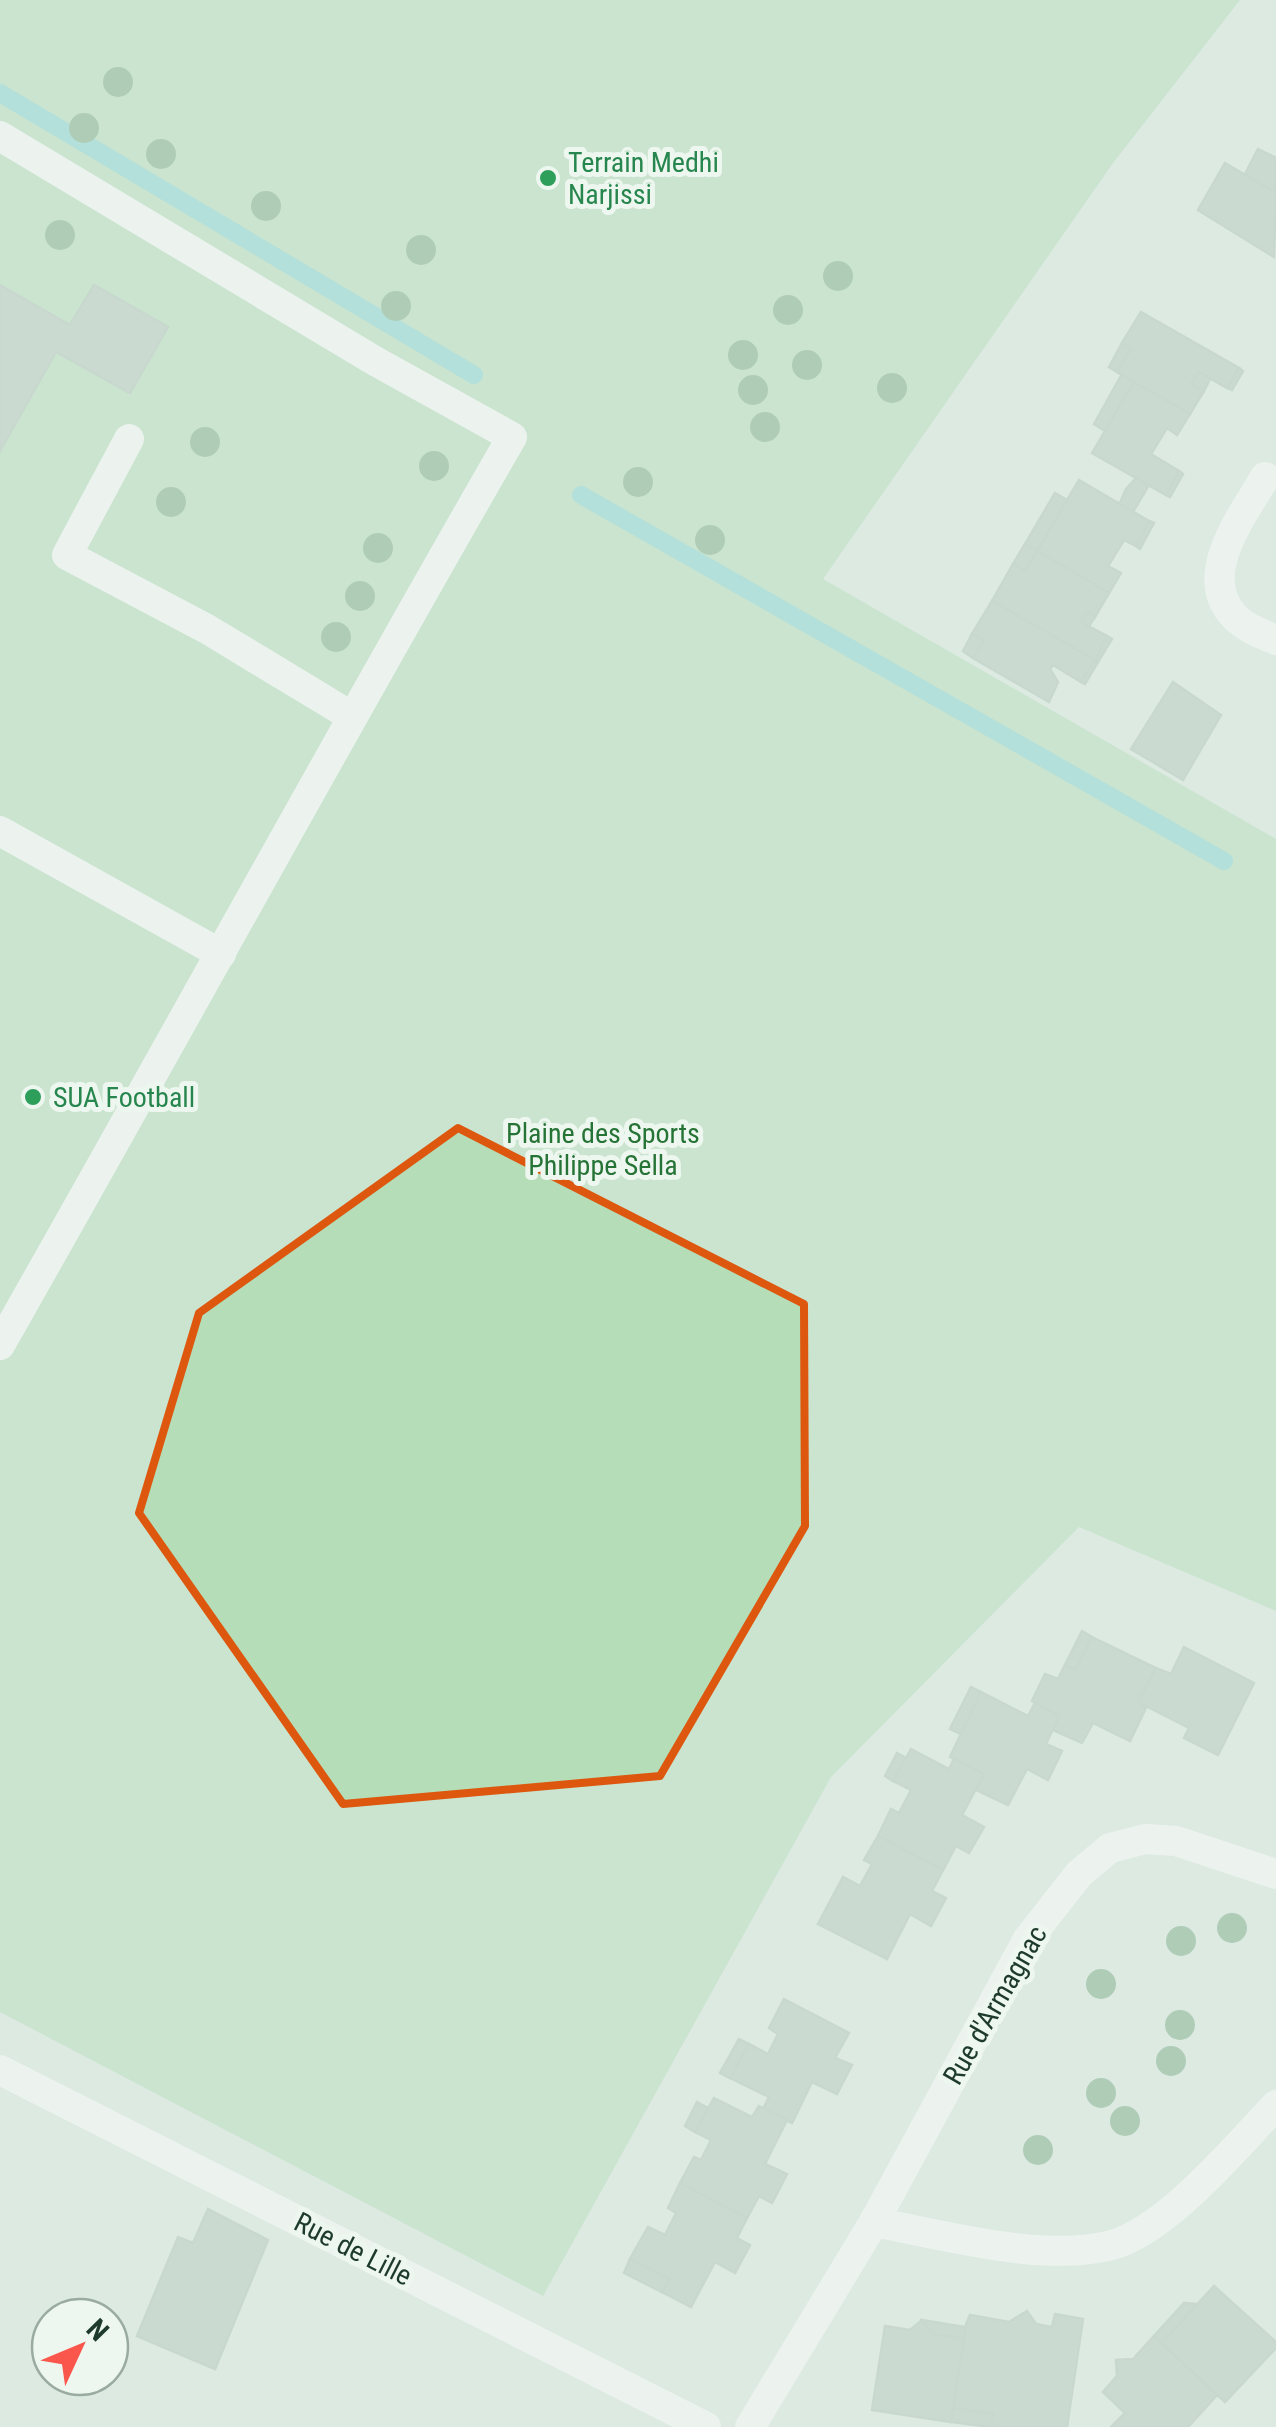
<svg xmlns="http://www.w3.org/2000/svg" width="1276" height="2427" font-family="'Roboto Condensed',sans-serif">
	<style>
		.green { fill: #b4ddb8 }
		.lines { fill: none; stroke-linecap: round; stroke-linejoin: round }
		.stream { stroke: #81d4d1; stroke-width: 18 }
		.building { fill: #b5c8bd; stroke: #afc4b8; stroke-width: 2.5 }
		.minor { stroke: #fff; stroke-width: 30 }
		.tree { fill: #78a983 }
		.marked { fill: none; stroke: #de570e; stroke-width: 8; stroke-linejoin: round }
		.leisure-dot { fill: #2e9e5b; stroke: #edf7f0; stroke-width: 4 }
		.labels { text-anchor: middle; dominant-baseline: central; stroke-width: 10; stroke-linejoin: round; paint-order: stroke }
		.leisure-label { font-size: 28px; fill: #27864d; stroke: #edf7f0; text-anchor: start }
		.park-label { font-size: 28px; fill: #267336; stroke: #edf7f0 }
		.street-label { font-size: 28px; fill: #1e3a2d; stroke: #edf7f0 }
	</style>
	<rect width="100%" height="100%" fill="#ddeae2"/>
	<polygon class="green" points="0,0 1240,0 1113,163 823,579 1276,839 1276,1611 1079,1527 831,1777 543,2296 0,2012"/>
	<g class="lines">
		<g class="stream">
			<polyline points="0,93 474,375"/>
			<polyline points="581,495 1224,861"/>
		</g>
	</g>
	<g class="building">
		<polygon points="1258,149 1276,158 1275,193 1245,174"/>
		<polygon points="1225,163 1276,193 1274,257 1198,210"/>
		<polygon points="0,285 70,325 94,285 168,327 130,393 56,352 0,451"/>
		<polygon points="1141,312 1239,368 1227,388 1199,372 1191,384 1204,391 1190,414 1117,372 1131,349 1122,343"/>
		<polygon points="1122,343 1131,349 1117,372 1109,367"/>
		<polygon points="1239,368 1243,371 1232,390 1227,388"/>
		<polygon points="1199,372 1210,379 1204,391 1191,384"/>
		<polygon points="1122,374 1134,382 1105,431 1094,424"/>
		<polygon points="1134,382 1190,414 1177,435 1167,428 1151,454 1179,471 1166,495 1092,453"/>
		<polygon points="1179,471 1183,474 1170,497 1166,495"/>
		<polygon points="1136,478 1149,485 1133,512 1119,505 1126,489"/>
		<polygon points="1079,480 1149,521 1136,546 1124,540 1108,566 1121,573 1109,593 1037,551"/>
		<polygon points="1055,493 1067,500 1037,551 1025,544"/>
		<polygon points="1149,521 1154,523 1140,549 1136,546"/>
		<polygon points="1025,544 1037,551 1025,571 1013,564"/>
		<polygon points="1037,551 1109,593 1095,617 1087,612 1081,622 1107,636 1095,660 992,601 1013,564 1025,571"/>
		<polygon points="992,601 1095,660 1081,682 1053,665 1050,669 1058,682 1049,702 973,658 984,640 972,634"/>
		<polygon points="1087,612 1095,617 1089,626 1081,622"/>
		<polygon points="972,634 984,640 973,658 963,651"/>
		<polygon points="1107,636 1112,639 1098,662 1095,660"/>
		<polygon points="1095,660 1098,662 1085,684 1081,682"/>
		<polygon points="1173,682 1221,715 1183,780 1131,749"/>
		<polygon points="1082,1631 1092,1637 1076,1670 1065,1665"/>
		<polygon points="1092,1637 1156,1668 1138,1702 1146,1708 1130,1741 1093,1723 1082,1743 1053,1730 1059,1716 1032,1701 1045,1674 1058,1679 1065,1665 1076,1670"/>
		<polygon points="1184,1647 1254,1683 1218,1755 1184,1738 1189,1728 1138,1702 1156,1668 1171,1674"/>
		<polygon points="971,1687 981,1692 961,1734 950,1729"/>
		<polygon points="981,1692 1028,1716 1035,1703 1059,1716 1046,1744 1062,1751 1048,1780 1027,1769 1008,1805 976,1790 984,1774 950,1757"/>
		<polygon points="911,1749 949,1769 954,1759 984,1774 962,1815 984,1827 969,1853 956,1846 943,1870 878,1836 891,1809 899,1813 911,1790 893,1781"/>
		<polygon points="897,1753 906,1758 893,1781 885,1776"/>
		<polygon points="878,1836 943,1870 932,1891 946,1898 931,1926 910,1914 887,1959 818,1924 843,1877 860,1886 872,1864 864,1860"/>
		<polygon points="784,1999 849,2033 835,2058 852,2065 837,2094 812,2082 792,2123 763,2109 769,2097 730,2078 749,2044 768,2054 778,2034 769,2028"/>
		<polygon points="739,2039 749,2044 730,2078 720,2073"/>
		<polygon points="714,2098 752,2117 759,2106 787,2120 765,2164 787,2174 772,2203 759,2196 747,2218 680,2183 694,2157 701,2160 711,2140 695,2132"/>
		<polygon points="697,2102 708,2108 695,2132 685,2126"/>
		<polygon points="680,2183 747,2218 737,2238 750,2245 735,2273 715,2262 691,2307 662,2292 669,2279 630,2259 648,2227 665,2235 676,2213 668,2208"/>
		<polygon points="208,2209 268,2240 215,2369 137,2336 178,2237 193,2243"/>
		<polygon points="630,2259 669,2279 662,2292 624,2273"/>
		<polygon points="1214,2286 1276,2342 1276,2348 1225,2402 1161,2344"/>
		<polygon points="1184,2303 1197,2304 1161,2344 1154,2336"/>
		<polygon points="1027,2311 1036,2324 1052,2327 1055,2314 1083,2319 1067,2427 991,2427 993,2414 953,2408 965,2327 970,2315 1009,2322"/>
		<polygon points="922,2320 965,2327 964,2339 932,2334"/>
		<polygon points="922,2320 932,2334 964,2339 951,2422 872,2410 885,2326 910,2330"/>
		<polygon points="1154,2336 1217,2395 1188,2427 1111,2427 1125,2413 1103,2392 1117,2376 1116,2360 1133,2359"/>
		<polygon points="953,2408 993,2414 991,2427 951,2422"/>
	</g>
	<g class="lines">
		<g class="minor">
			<path d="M0 136 375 361 512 437C338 738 172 1043 0 1345"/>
			<polyline points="129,439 67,555 207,629 351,716"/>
			<path d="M1265 477C1244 514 1195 575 1234 616 1245 628 1262 634 1276 640"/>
			<polyline points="0,831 221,954"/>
			<polyline points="0,2070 706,2427"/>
			<path d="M874 2222C943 2235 1044 2263 1112 2245 1168 2229 1236 2147 1276 2105"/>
			<polyline points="750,2427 874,2222 1028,1939 1079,1874 1110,1848 1145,1839 1176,1841 1276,1874"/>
		</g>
	</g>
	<g class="tree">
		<circle cx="118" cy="82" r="15"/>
		<circle cx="84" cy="128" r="15"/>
		<circle cx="161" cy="154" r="15"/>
		<circle cx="266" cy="206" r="15"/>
		<circle cx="60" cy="235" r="15"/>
		<circle cx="421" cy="250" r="15"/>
		<circle cx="838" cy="276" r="15"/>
		<circle cx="396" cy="306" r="15"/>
		<circle cx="788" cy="310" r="15"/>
		<circle cx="743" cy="355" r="15"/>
		<circle cx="807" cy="365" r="15"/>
		<circle cx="892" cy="388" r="15"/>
		<circle cx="753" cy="390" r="15"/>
		<circle cx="765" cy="427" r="15"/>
		<circle cx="205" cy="442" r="15"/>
		<circle cx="434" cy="466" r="15"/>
		<circle cx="638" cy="482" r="15"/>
		<circle cx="171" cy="502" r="15"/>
		<circle cx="710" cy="540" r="15"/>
		<circle cx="378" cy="548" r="15"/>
		<circle cx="360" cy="596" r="15"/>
		<circle cx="336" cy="637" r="15"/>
		<circle cx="1232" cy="1928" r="15"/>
		<circle cx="1181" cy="1941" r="15"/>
		<circle cx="1101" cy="1984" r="15"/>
		<circle cx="1180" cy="2025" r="15"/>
		<circle cx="1171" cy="2061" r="15"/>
		<circle cx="1101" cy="2093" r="15"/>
		<circle cx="1125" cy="2121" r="15"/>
		<circle cx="1038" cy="2150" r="15"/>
	</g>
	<path d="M0 0H1276V2427H0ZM458 1128 804 1304 805 1526 660 1776 343 1804 139 1513 199 1313Z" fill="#ddeae2" fill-opacity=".55" fill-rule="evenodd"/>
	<path class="marked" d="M458 1128 804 1304 805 1526 660 1776 343 1804 139 1513 199 1313Z"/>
	<g class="leisure-dot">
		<circle cx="548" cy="178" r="10"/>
		<circle cx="33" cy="1097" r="10"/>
	</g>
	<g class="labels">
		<g class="leisure-label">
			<text x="568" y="162">Terrain Medhi<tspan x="568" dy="32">Narjissi</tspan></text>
			<text x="53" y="1097">SUA Football</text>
		</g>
		<g class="park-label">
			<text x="603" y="1133">Plaine des Sports<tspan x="603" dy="32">Philippe Sella</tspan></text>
		</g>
		<g class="street-label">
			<text transform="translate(995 2005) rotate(-60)">Rue d'Armagnac</text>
			<text transform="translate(353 2249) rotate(27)">Rue de Lille</text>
		</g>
	</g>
	<g transform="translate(80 2347) rotate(46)"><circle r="48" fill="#edf7f0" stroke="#9aaba2" stroke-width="2.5"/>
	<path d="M0-8L18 38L0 25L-18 38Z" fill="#fa564b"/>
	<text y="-15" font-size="28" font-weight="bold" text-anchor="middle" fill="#1e3a2d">N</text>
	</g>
</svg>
